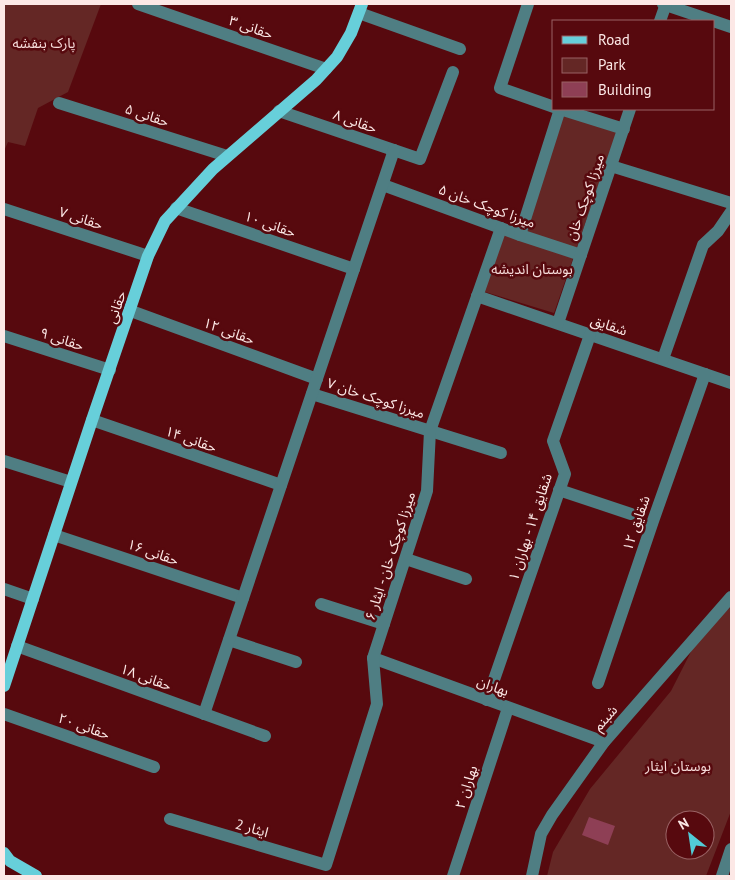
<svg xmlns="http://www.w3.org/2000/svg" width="735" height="880" font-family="'PT Sans','Noto Sans Arabic',sans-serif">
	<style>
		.green { fill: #642725; fill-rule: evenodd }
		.building { fill: #8e3f55 }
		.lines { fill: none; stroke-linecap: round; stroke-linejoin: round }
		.minor { stroke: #4f7e83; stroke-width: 12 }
		.major { stroke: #67cfda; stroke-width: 12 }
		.labels { text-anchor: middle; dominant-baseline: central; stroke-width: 5; stroke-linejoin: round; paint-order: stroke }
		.street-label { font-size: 14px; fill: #fce8e6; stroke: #57090e }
		.park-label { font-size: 14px; fill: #f5dbd9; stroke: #57090e }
	</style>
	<rect width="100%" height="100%" fill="#57090e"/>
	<g class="green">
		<polygon points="4,4 101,4 68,92 38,108 25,146 8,142 4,151"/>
		<polygon points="562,112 619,126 554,313 482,291 505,227 524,234"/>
		<path d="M731 607V811L706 876H547L553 852 590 789 671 691 702 630ZM675 820H705V850H675Z"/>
	</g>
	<polygon class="building" points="589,817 615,826 608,845 582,835"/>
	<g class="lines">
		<g class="minor">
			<polyline points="138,4 326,69"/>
			<polyline points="528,4 500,88 554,107"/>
			<polyline points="663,4 731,27"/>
			<polyline points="359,13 460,49"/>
			<polyline points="660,21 666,4"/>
			<polyline points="59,103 227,156"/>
			<polyline points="560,109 624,129"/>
			<polyline points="279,111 420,159 453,72"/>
			<polyline points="611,166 731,203"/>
			<polyline points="383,185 520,235 581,255"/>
			<polyline points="176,208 354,269"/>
			<polyline points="4,209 148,256"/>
			<polyline points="520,235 560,109"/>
			<polyline points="477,296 731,383"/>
			<polyline points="131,311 317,379"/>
			<polyline points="558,323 630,109"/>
			<polyline points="4,336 110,370"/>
			<polyline points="663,359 703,245 718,231 731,212"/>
			<polyline points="312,394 501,453"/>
			<polyline points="92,420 281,485"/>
			<polyline points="4,461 71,482"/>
			<polyline points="559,490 631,514"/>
			<polyline points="54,535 243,598"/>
			<polyline points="406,559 466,579"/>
			<polyline points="4,589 33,599"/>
			<polyline points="321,604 384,624"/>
			<polyline points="229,640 296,662"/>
			<polyline points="17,646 265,736"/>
			<polyline points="373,658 604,742"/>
			<polyline points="598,683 653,521 705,374"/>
			<polyline points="487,700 565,474 553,441 590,335"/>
			<polyline points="4,714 154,767"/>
			<polyline points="204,714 394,150"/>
			<polyline points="170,819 326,865 377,704 373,658 427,491 430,431 501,228"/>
			<polyline points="453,876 508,708"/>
			<polyline points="532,876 541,834 552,815 604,742 731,597"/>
			<polyline points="722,876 731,849"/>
		</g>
		<g class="major">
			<polyline points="4,686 92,420 148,256 165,221 213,169 316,80 337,57 351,33 362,4"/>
			<polyline points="4,853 10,861 36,876"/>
		</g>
	</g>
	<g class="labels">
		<g class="street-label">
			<text transform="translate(251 27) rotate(19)">حقانی ۳</text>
			<text transform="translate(147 115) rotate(18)">حقانی ۵</text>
			<text transform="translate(355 121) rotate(19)">حقانی ۸</text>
			<text transform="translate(585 197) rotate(-71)">میرزا کوچک خان</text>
			<text transform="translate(487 206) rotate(20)">میرزا کوچک خان ۵</text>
			<text transform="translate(81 218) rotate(18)">حقانی ۷</text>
			<text transform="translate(270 224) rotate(19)">حقانی ۱۰</text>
			<text transform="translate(116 307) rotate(-71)">حقانی</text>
			<text transform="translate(609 325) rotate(19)">شقایق</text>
			<text transform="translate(229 331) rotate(20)">حقانی ۱۲</text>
			<text transform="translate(62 339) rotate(18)">حقانی ۹</text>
			<text transform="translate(376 398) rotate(18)">میرزا کوچک خان ۷</text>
			<text transform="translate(191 439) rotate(19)">حقانی ۱۴</text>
			<text transform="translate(636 523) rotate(-71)">شقایق ۱۲</text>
			<text transform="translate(530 527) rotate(-72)">شقایق ۱۴ - بهاران ۱</text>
			<text transform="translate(153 552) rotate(19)">حقانی ۱۶</text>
			<text transform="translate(390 556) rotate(-72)">میرزا کوچک خان - ایثار ۶</text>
			<text transform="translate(146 677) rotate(20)">حقانی ۱۸</text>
			<text transform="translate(493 686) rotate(20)">بهاران</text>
			<text transform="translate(605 718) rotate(-49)">شبنم</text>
			<text transform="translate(84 726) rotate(19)">حقانی ۲۰</text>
			<text transform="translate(466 787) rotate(-72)">بهاران ۲</text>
			<text transform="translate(252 828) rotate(16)">ایثار 2</text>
		</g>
		<g class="park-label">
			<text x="44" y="43">پارک بنفشه</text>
			<text x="532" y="269">بوستان اندیشه</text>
			<text x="678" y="766">بوستان ایثار</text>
		</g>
	</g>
	<rect width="735" height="880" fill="none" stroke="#fce8e6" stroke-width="10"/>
	<rect x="552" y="20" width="162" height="90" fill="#57090e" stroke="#996264"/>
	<rect x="562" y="36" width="25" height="8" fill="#67cfda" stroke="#996264"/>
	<text x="598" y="45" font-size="15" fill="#fce8e6">Road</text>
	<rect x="562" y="58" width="25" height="15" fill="#642725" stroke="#996264"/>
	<text x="598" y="70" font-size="15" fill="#fce8e6">Park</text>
	<rect x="562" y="82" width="25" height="15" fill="#8e3f55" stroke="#996264"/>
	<text x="598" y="95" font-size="15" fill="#fce8e6">Building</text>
	<g transform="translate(690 835) rotate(330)"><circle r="24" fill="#57090e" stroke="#996264"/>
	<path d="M0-4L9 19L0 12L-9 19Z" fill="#52cbd7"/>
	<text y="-8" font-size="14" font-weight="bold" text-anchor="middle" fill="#fce8e6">N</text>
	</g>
</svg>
